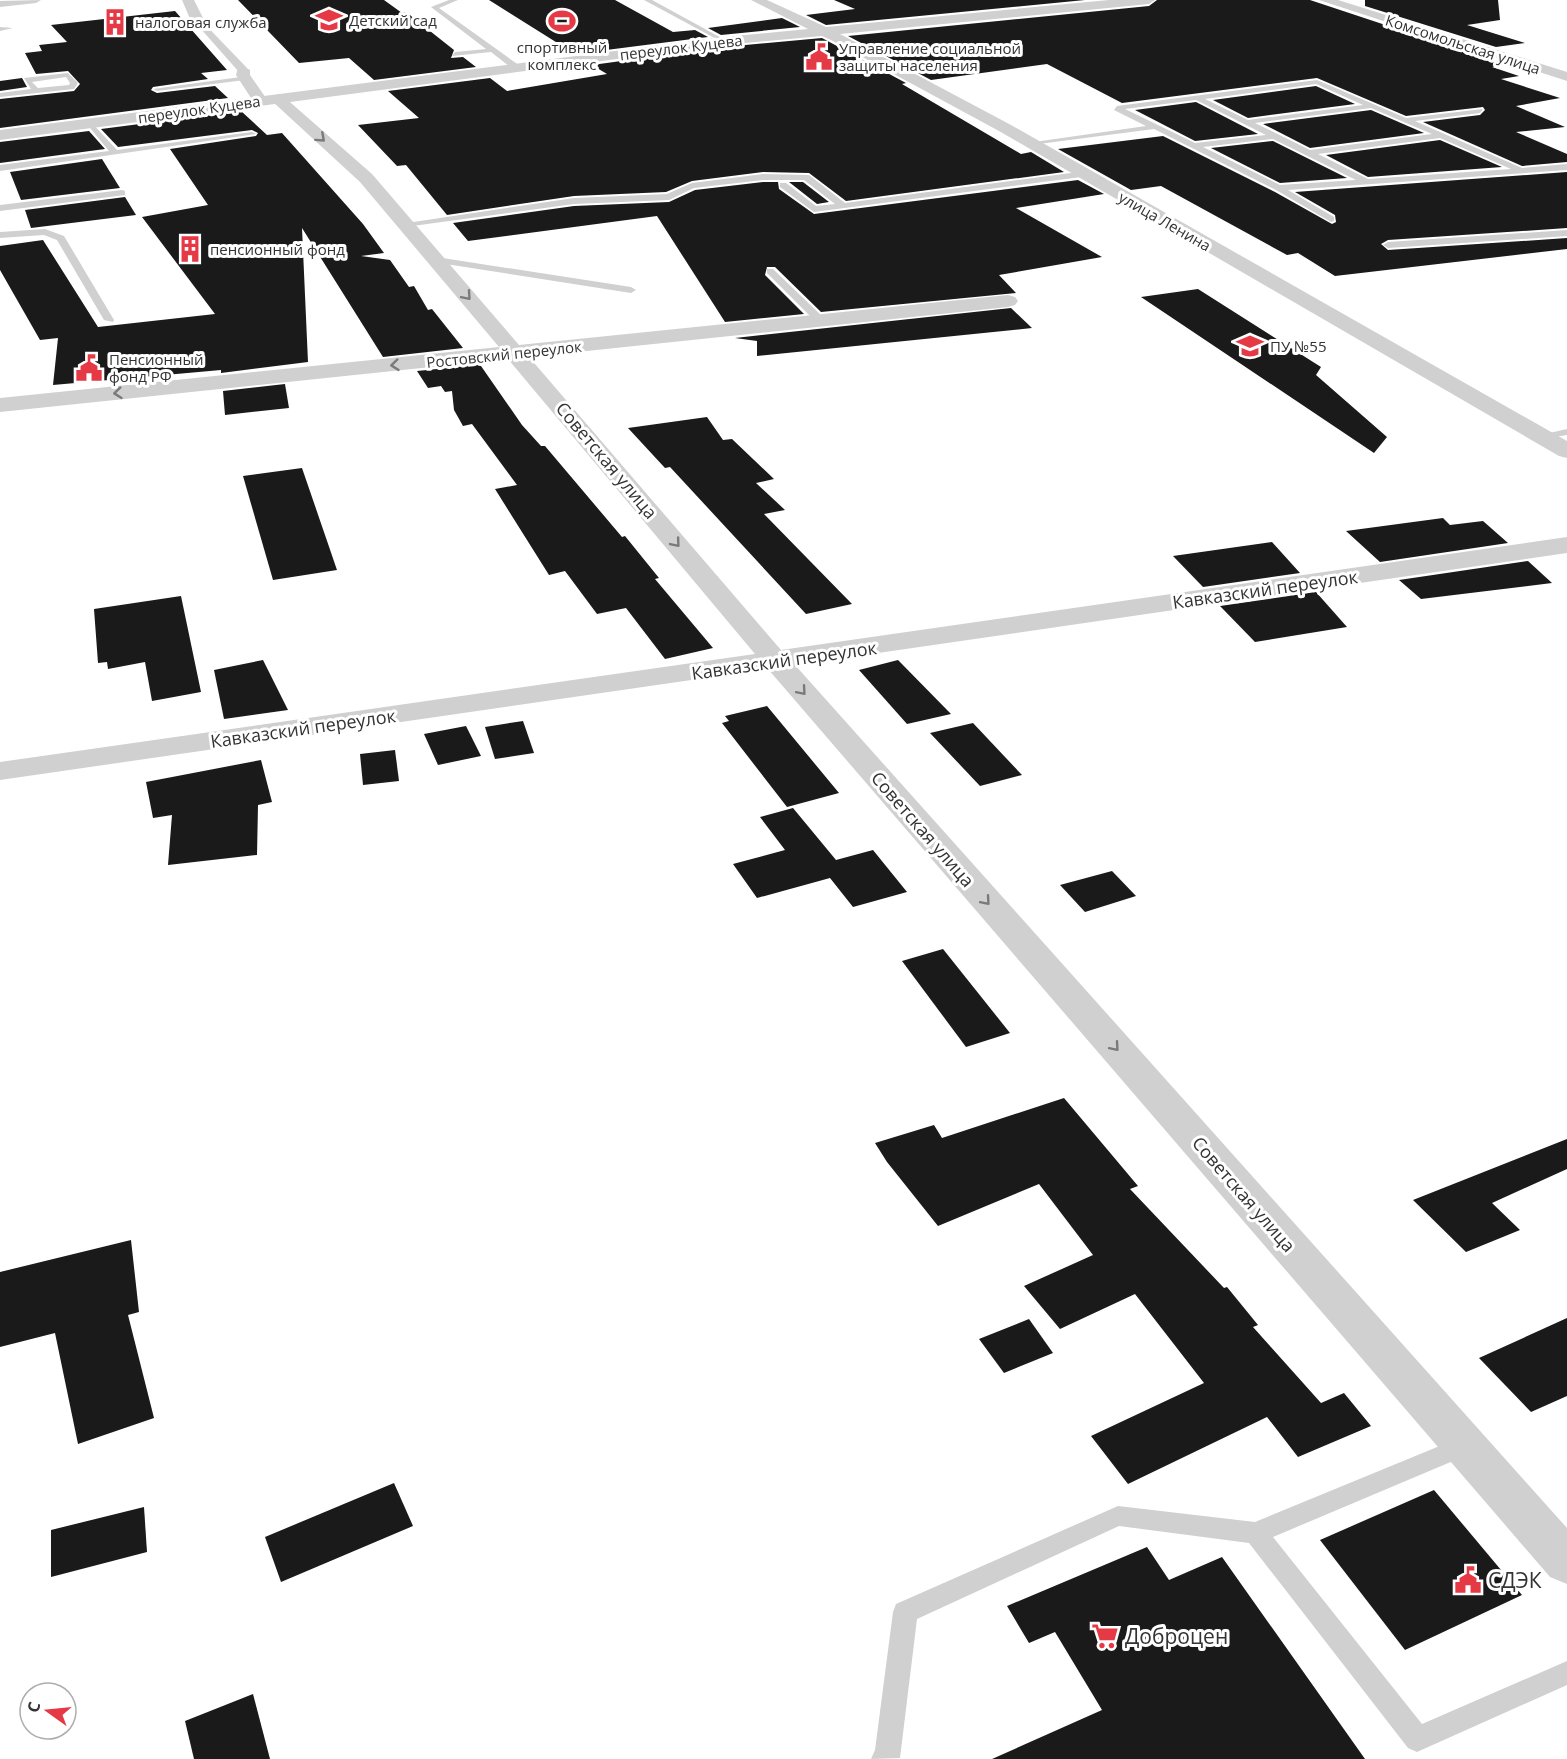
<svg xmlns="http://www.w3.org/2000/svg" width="1567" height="1759" font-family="'Open Sans',sans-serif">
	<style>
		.building { fill: #1a1a1a }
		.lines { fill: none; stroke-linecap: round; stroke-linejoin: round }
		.service { fill: #d0d0d0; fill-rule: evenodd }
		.pedestrian { fill: #d0d0d0; fill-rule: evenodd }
		.minor { fill: #d0d0d0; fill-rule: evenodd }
		.tertiary { fill: #d0d0d0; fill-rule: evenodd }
		.oneway { stroke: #7a7a7a }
		.labels { text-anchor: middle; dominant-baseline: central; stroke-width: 6; stroke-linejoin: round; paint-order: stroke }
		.far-poi-label { font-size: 15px; fill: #333; stroke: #fff; text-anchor: start }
		.far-street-label { font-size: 15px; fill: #333; stroke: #fff }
		.street-label { font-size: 18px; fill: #333; stroke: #fff }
		.near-poi-label { font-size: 21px; fill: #333; stroke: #fff; text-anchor: start }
	</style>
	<rect width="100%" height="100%" fill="#fff"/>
	<g class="building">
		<polygon points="238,0 384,0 402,13 406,12 454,50 451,58 463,57 476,67 374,80 349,58 299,63"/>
		<polygon points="489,0 615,0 673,32 695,30 708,37 575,54"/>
		<polygon points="834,0 1085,0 826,25 806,15 855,9"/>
		<polygon points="1157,0 1310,0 1506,65 1492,67 1519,76 1501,79 1560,98 1516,106 1565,127 1516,132 1567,154 1567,162 1522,166 1423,122 1480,115 1485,110 1483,107 1406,116 1317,78 1122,103 1047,64 931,80 848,36 1149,6"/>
		<polygon points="1365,0 1498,0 1500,20 1467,25 1525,43 1496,47 1365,6"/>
		<polygon points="175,11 227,70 201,73 208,79 153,87 151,90 157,93 215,86 228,98 0,128 0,99 74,91 80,84 68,71 36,74 25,53 42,51 39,45 67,42 51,25"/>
		<polygon points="782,18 800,27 721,35 708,28"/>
		<polygon points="822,38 906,83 902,84 1021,154 1031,152 1064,172 846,201 809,173 763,172 692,181 666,192 574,196 447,215 406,165 397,166 358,125 419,118 388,91 490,78 507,91 607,74 592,65 724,47"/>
		<polygon points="22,78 27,87 0,91 0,81"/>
		<polygon points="1316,86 1355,104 1248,118 1213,100"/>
		<polygon points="1196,102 1258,134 1195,141 1135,110"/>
		<polygon points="1371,110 1424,133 1310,148 1263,124"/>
		<polygon points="241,111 267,135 282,133 363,224 384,253 361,256 390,260 409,287 414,286 428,310 432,309 463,348 383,357 302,228 308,362 221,373 221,370 53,385 58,338 40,340 0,270 0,246 43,240 98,327 215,314 142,217 208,205 170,149 256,136 258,133 252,130 118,147 101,129"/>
		<polygon points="89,131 105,149 0,163 0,142"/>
		<polygon points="1163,136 1275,192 1332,224 1336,222 1335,215 1295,192 1567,172 1567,228 1388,240 1381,244 1388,250 1567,238 1567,249 1335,276 1298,253 1287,255 1161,186 1131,190 1058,149"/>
		<polygon points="1440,140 1502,167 1368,177 1326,155"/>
		<polygon points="1273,141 1347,178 1280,183 1211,148"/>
		<polygon points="102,159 120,188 21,200 10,172"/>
		<polygon points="1078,180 1104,194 1016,208 1102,257 999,275 1016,293 821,312 775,267 767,267 765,275 804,314 725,322 657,216 468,241 453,223 574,206 669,202 695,190 763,182 778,182 779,189 814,214"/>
		<polygon points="789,182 803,182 829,202 817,204"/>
		<polygon points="125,197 136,215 31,228 25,210"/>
		<polygon points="1198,289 1321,367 1316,375 1387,437 1374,453 1141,297"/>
		<polygon points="1011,308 1032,328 757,356 757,341 735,338"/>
		<polygon points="477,365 481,366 522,425 541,446 545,446 622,537 625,536 659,578 655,579 713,648 665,659 626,608 597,614 565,571 549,575 495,489 517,485 472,424 463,426 454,410 452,391 445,392 441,386 428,388 417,371"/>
		<polygon points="285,384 289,408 225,415 223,391"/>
		<polygon points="707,417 723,440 732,439 774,479 756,483 785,510 764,514 852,604 806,614 670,467 665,468 628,428"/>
		<polygon points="302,468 337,570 273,580 243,476"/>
		<polygon points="1443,518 1450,525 1483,521 1508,543 1380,562 1346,531"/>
		<polygon points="1272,542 1300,573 1203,587 1173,556"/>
		<polygon points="1528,561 1552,583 1421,599 1399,580"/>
		<polygon points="1316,592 1347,627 1255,642 1220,606"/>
		<polygon points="181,596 201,692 152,701 145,662 108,669 107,662 98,663 94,609"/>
		<polygon points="263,660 288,710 224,719 214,670"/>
		<polygon points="898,660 951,714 907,724 859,670"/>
		<polygon points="767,706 839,793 787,807 722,723 729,721 725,716"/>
		<polygon points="523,721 534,753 495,759 485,727"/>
		<polygon points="973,723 1022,775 980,786 930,733"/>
		<polygon points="466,726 481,756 438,765 424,734"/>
		<polygon points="395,750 399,781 363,785 360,754"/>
		<polygon points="261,760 272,802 258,805 257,855 168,865 172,815 153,818 146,782"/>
		<polygon points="793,808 836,860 873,850 907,892 853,907 830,878 757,898 733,864 785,850 760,817"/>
		<polygon points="1112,871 1136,896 1085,912 1060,885"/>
		<polygon points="943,949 1010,1033 966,1047 902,961"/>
		<polygon points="1064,1098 1138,1186 1130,1189 1224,1288 1227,1287 1258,1325 1253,1327 1321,1403 1344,1393 1371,1426 1298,1457 1267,1417 1128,1484 1091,1436 1204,1383 1135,1294 1060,1329 1024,1286 1093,1255 1039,1184 938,1226 887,1162 875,1143 934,1125 942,1138"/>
		<polygon points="1567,1139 1567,1169 1492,1203 1520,1230 1466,1252 1413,1200"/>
		<polygon points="131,1240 139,1312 128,1315 154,1418 78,1444 55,1333 0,1347 0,1272"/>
		<polygon points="1567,1318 1567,1396 1531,1412 1479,1358"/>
		<polygon points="1029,1319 1053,1353 1004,1373 979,1339"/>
		<polygon points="394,1483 413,1526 281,1582 265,1537"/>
		<polygon points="1434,1490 1522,1595 1405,1650 1320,1540"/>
		<polygon points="144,1507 147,1552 51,1577 51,1530"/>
		<polygon points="1147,1547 1169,1580 1222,1557 1365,1759 992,1759 1102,1710 1055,1632 1029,1643 1007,1606"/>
		<polygon points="253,1694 270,1759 194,1759 185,1721"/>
	</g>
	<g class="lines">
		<g class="service">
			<polygon points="449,0 458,0 439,8 520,66 520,70 514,70 491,52 452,56 455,52 486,49 431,7"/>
			<polygon points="644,0 652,0 727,41 722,42"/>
			<polygon points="0,27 13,28 0,31"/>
			<path d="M68 73 78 83 74 89 0 97V93L31 89 24 78ZM66 77 70 83 69 85 38 88 32 82Z"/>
			<polygon points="248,76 245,80 157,91 153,89"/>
			<path d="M1317 80 1406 118 1483 109 1480 113 1415 121 1522 168 1567 164V170L1288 190 1334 217V221L1331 222 1276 190 1154 129 1031 145 1027 143 1146 126 1114 110 1117 106ZM1316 84 1363 105 1248 120 1205 99ZM1196 100 1266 135 1195 143 1125 109ZM1371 108 1432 134 1310 150 1255 123ZM1440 138 1511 169 1368 179 1318 154ZM1273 139 1356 180 1280 185 1203 147Z"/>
			<polygon points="90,121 117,150 252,132 256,134 0,171 0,165 109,151 86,123"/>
			<polygon points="1086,171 1089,176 814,212 780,187 780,183 786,183 816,206 835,204 804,180 763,180 694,188 669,200 574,204 405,227 400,224 574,198 667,194 692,183 763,174 809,175 845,203"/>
			<polygon points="122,190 125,191 125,195 0,211 0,205"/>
			<polygon points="45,229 64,236 114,320 113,322 104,320 57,240 44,235 0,238 0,232"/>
			<polygon points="1567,230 1567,236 1388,248 1383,245 1388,242"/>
			<polygon points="436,257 631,287 636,290 631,293 433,262 431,260"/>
			<polygon points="767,269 773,269 825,319 825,323 817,323 767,273"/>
			<polygon points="1567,429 1567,435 1542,439 1536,436"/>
			<polygon points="1464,1436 1472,1439 1475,1446 1472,1453 1273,1537 1422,1724 1567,1661 1567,1685 1417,1752 1408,1748 1249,1543 1119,1526 917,1619 900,1758 871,1759 875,1750 893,1612 896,1604 1118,1506 1255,1522"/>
		</g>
		<g class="pedestrian">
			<polygon points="41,0 36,3 0,7 0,1"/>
			<polygon points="196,15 247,68 247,72 239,72 193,20 191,18"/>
		</g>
		<g class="minor">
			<polygon points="182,0 194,0 203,18 201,21 191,21"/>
			<polygon points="1319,0 1338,0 1567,72 1567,81"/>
			<polygon points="243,66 250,70 250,75 268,101 265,104 255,104 236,75 238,67"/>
			<polygon points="278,94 283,96 372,174 519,345 1008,295 1015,297 1018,301 1015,305 1008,307 529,357 781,650 1567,537 1567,553 795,665 1567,1528 1567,1584 1550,1577 768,669 0,780 0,762 755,654 508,359 0,412 0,398 499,347 360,182 273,102 270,99"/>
		</g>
		<polygon class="tertiary" points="751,0 767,0 826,27 1109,0 1155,0 1149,4 840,34 1011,125 1567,441 1567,458 1559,456 999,131 831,40 822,36 724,45 0,140 0,130 724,37 808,29"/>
	</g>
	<defs><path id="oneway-chevron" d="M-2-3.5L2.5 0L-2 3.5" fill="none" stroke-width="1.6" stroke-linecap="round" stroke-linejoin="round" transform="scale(1.5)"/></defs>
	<g class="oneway">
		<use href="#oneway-chevron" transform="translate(321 138) rotate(42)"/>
		<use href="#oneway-chevron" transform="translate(467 296) rotate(49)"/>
		<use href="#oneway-chevron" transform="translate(395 365) rotate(174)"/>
		<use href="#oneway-chevron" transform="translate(118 393) rotate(174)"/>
		<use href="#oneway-chevron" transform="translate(676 543) rotate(50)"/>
		<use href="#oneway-chevron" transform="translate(802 691) rotate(49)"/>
		<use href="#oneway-chevron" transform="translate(986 901) rotate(49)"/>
		<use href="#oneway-chevron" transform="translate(1115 1047) rotate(49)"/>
	</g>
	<defs>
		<symbol id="school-bare" viewBox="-9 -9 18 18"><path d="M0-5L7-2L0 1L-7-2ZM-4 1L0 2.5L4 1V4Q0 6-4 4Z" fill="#e63946" stroke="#fff" stroke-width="2.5" paint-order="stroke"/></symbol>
		<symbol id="stadium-bare" viewBox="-9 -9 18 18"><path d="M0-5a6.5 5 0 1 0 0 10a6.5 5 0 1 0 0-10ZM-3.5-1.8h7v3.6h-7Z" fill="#e63946" stroke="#fff" stroke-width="2.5" paint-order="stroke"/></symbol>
		<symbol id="building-bare" viewBox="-9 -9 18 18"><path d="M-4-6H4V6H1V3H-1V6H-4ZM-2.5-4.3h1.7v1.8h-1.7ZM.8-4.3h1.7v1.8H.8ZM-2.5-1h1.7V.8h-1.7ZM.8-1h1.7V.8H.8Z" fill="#e63946" stroke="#fff" stroke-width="2.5" paint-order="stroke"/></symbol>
		<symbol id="civic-bare" viewBox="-9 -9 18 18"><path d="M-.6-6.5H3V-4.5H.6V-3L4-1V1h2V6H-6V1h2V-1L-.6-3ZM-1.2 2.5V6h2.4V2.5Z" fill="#e63946" stroke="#fff" stroke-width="2.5" paint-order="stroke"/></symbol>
		<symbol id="university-bare" viewBox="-9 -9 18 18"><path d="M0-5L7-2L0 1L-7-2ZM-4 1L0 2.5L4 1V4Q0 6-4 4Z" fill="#e63946" stroke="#fff" stroke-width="2.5" paint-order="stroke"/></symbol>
		<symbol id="supermarket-bare" viewBox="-9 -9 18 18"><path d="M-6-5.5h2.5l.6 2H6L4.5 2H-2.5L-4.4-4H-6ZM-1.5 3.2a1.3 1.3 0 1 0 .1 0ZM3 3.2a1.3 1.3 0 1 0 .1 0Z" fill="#e63946" stroke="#fff" stroke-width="2.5" paint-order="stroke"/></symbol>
	</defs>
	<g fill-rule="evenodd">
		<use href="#school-bare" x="310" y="1" width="38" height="38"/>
		<use href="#stadium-bare" x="543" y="2" width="38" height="38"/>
		<use href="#building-bare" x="96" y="3" width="38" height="38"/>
		<use href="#civic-bare" x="800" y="38" width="38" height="38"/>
		<use href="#building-bare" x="171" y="230" width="38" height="38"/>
		<use href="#university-bare" x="1231" y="327" width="38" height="38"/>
		<use href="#civic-bare" x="70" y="349" width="38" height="38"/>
		<use href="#civic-bare" x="1449" y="1561" width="38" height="38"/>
		<use href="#supermarket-bare" x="1086" y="1617" width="38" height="38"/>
	</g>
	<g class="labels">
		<g class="far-poi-label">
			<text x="349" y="20">Детский сад</text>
			<text x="135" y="22">налоговая служба</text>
			<text x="562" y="47" text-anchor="middle">спортивный<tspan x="562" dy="17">комплекс</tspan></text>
			<text x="839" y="48">Управление социальной<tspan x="839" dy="17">защиты населения</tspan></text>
			<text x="210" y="249">пенсионный фонд</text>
			<text x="1270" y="346">ПУ №55</text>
			<text x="109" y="359">Пенсионный<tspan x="109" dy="17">фонд РФ</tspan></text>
		</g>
		<g class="far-street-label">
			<text transform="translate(1463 44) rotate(18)">Комсомольская улица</text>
			<text transform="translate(681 47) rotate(-7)">переулок Куцева</text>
			<text transform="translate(199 109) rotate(-8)">переулок Куцева</text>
			<text transform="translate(1165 221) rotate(30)">улица Ленина</text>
			<text transform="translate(504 354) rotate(-6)">Ростовский переулок</text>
		</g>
		<g class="street-label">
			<text transform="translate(607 460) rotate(50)">Советская улица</text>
			<text transform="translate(1265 589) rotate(-8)">Кавказский переулок</text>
			<text transform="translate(784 660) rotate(-8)">Кавказский переулок</text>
			<text transform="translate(303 728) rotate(-8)">Кавказский переулок</text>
			<text transform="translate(923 829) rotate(49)">Советская улица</text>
			<text transform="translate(1244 1194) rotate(49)">Советская улица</text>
		</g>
		<g class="near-poi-label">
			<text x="1488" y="1580">СДЭК</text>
			<text x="1125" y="1636">Доброцен</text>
		</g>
	</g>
	<g transform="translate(48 1711) rotate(285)"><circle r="28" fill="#ffffff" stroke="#adadad" stroke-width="1.5"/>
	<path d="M0-4.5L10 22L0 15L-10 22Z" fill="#e63946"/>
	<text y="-9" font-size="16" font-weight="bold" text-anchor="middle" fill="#333333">С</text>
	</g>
</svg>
